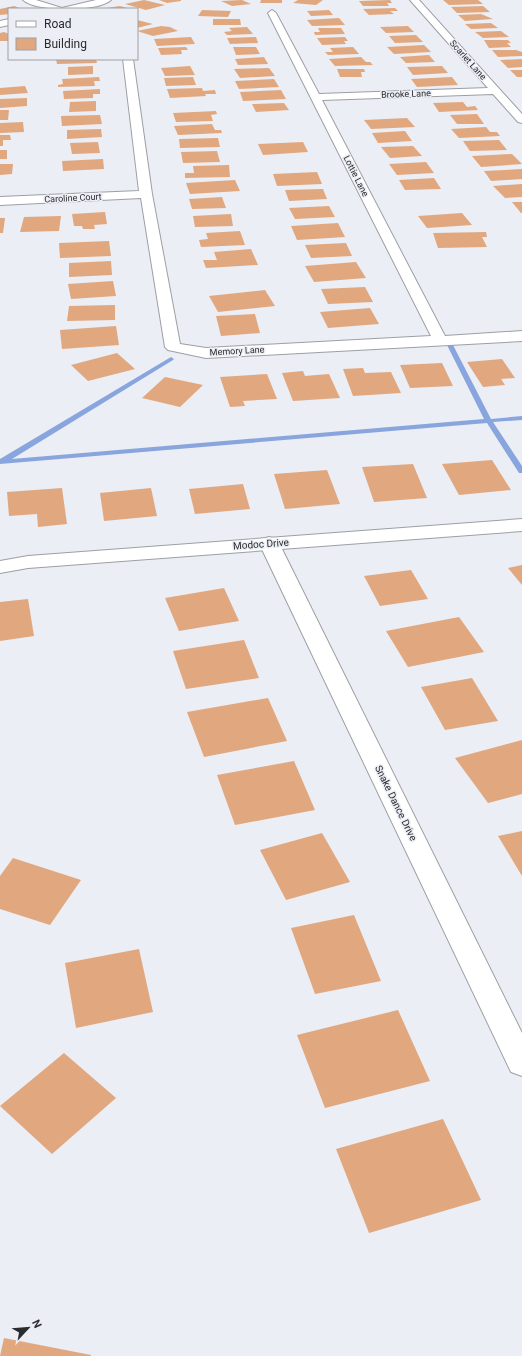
<svg xmlns="http://www.w3.org/2000/svg" width="522" height="1356" font-family="Roboto,sans-serif">
	<style>
		.lines { fill: none; stroke-linecap: round; stroke-linejoin: round }
		.stream { fill: #89a5dd; fill-rule: evenodd }
		.building { fill: #e1a77f }
		.minor-casing { stroke: #9c9fa4; stroke-width: 2 }
		.tertiary-casing { stroke: #9c9fa4; stroke-width: 2 }
		.minor { fill: #fff; fill-rule: evenodd }
		.tertiary { fill: #fff; fill-rule: evenodd }
		.labels { text-anchor: middle; dominant-baseline: central; stroke-width: 3; stroke-linejoin: round; paint-order: stroke }
		.far-street-label { font-size: 9px; fill: #2a2b2d; stroke: #ebeef4 }
		.street-label { font-size: 10px; fill: #2a2b2d; stroke: #ebeef4 }
	</style>
	<rect width="100%" height="100%" fill="#ebeef4"/>
	<g class="lines">
		<polygon class="stream" points="450,343 453,345 491,419 522,416 522,420 493,422 522,466 522,473 519,473 487,423 0,464 0,459 171,357 174,359 173,360 12,459 484,419 447,345"/>
	</g>
	<g class="building">
		<polygon points="144,0 165,5 146,10 125,4"/>
		<polygon points="159,0 181,0 181,1 167,3"/>
		<polygon points="242,0 251,4 232,6 221,1"/>
		<polygon points="261,0 282,0 282,3 260,3"/>
		<polygon points="298,0 323,0 316,5 293,3"/>
		<polygon points="390,0 392,3 387,3 389,6 363,6 359,1"/>
		<polygon points="443,0 478,0 483,4 449,5"/>
		<polygon points="14,6 22,9 9,9 9,14 0,15 0,9"/>
		<polygon points="120,6 131,9 107,9 107,8"/>
		<polygon points="483,6 490,12 457,13 451,7"/>
		<polygon points="395,8 398,11 390,11 394,14 369,15 363,9"/>
		<polygon points="202,10 231,11 228,17 198,16"/>
		<polygon points="329,10 333,15 311,16 307,11"/>
		<polygon points="481,14 493,19 465,21 458,15"/>
		<polygon points="339,18 345,25 312,26 307,20"/>
		<polygon points="213,19 240,19 241,25 213,25"/>
		<polygon points="137,20 153,24 137,28"/>
		<polygon points="491,23 498,28 471,29 465,24"/>
		<polygon points="161,26 170,27 178,31 153,36 137,31"/>
		<polygon points="408,26 414,32 386,33 380,27"/>
		<polygon points="247,27 253,34 227,35 224,32 232,31 229,28"/>
		<polygon points="318,28 341,28 345,34 315,35 314,32 320,32"/>
		<polygon points="501,31 509,37 483,38 475,32"/>
		<polygon points="4,32 9,34 9,41 0,41 0,33"/>
		<polygon points="416,35 423,42 395,43 389,36"/>
		<polygon points="191,37 195,44 157,46 154,39"/>
		<polygon points="256,37 258,43 230,44 227,38"/>
		<polygon points="345,37 348,41 344,41 346,44 322,45 317,38"/>
		<polygon points="484,40 508,40 511,43 507,43 511,47 489,48"/>
		<polygon points="424,45 431,52 394,54 387,47"/>
		<polygon points="186,47 188,50 181,50 182,54 161,55 158,48"/>
		<polygon points="233,47 256,47 260,54 236,55"/>
		<polygon points="353,47 359,54 328,55 325,52 333,52 330,48"/>
		<polygon points="492,50 516,50 522,52 522,56 498,57"/>
		<polygon points="429,55 435,62 406,63 400,57"/>
		<polygon points="264,57 268,64 238,65 235,59"/>
		<polygon points="361,57 366,62 370,62 373,65 335,66 329,59"/>
		<polygon points="56,59 96,59 97,63 57,64"/>
		<polygon points="522,59 522,67 508,68 500,60"/>
		<polygon points="93,66 93,74 68,75 68,67"/>
		<polygon points="190,66 195,75 165,76 161,68"/>
		<polygon points="442,66 448,73 413,75 407,67"/>
		<polygon points="269,68 275,76 240,78 234,69"/>
		<polygon points="337,69 364,69 365,72 361,72 362,77 340,77"/>
		<polygon points="510,70 522,70 522,77 517,77"/>
		<polygon points="99,77 100,81 94,81 95,86 58,87 58,85 63,84 62,79"/>
		<polygon points="193,77 196,85 166,86 164,78"/>
		<polygon points="452,77 458,85 417,87 411,79"/>
		<polygon points="274,79 279,87 239,89 235,81"/>
		<polygon points="25,86 28,93 0,95 0,88"/>
		<polygon points="202,88 203,91 215,90 216,94 205,94 206,96 170,98 167,89"/>
		<polygon points="100,89 100,94 93,94 93,98 64,99 63,91"/>
		<polygon points="281,90 286,99 243,101 240,92"/>
		<polygon points="27,98 27,106 0,108 0,99"/>
		<polygon points="96,101 96,111 69,112 70,102"/>
		<polygon points="463,102 467,107 475,106 478,110 439,112 433,103"/>
		<polygon points="284,103 289,110 256,112 252,104"/>
		<polygon points="0,110 9,110 8,120 0,120"/>
		<polygon points="216,111 217,114 211,115 213,121 176,122 173,113"/>
		<polygon points="477,114 484,124 457,124 450,115"/>
		<polygon points="100,115 102,124 62,126 61,116"/>
		<polygon points="407,118 415,127 371,129 364,120"/>
		<polygon points="23,122 24,132 0,133 0,123"/>
		<polygon points="212,124 215,130 221,130 222,133 178,135 174,126"/>
		<polygon points="486,127 490,132 497,132 500,136 459,138 451,129"/>
		<polygon points="101,129 102,137 67,139 67,130"/>
		<polygon points="405,131 412,141 378,143 372,133"/>
		<polygon points="0,135 10,135 11,140 3,140 3,146 0,146"/>
		<polygon points="218,138 220,147 180,148 179,139"/>
		<polygon points="499,140 507,150 470,151 463,141"/>
		<polygon points="98,142 100,153 72,154 70,143"/>
		<polygon points="303,142 308,152 263,155 258,144"/>
		<polygon points="413,146 422,156 390,158 381,147"/>
		<rect x="0" y="150" width="7" height="9"/>
		<polygon points="217,151 220,162 183,163 181,152"/>
		<polygon points="512,154 522,164 481,167 472,156"/>
		<polygon points="103,159 104,169 63,171 62,161"/>
		<polygon points="426,162 434,173 397,175 389,164"/>
		<polygon points="0,164 13,164 12,174 0,175"/>
		<polygon points="229,165 230,177 185,178 185,173 194,173 193,166"/>
		<polygon points="522,169 522,179 491,181 484,171"/>
		<polygon points="317,172 322,184 277,186 273,174"/>
		<polygon points="434,178 441,189 405,190 399,180"/>
		<polygon points="235,180 240,191 190,194 186,183"/>
		<polygon points="522,184 522,197 505,198 493,186"/>
		<polygon points="323,189 327,199 289,201 285,190"/>
		<polygon points="222,197 226,208 192,209 189,199"/>
		<polygon points="512,202 522,202 522,213 521,213"/>
		<polygon points="329,206 335,217 295,219 289,208"/>
		<polygon points="105,212 107,224 94,225 95,229 83,229 82,226 74,226 72,214"/>
		<polygon points="462,213 472,225 427,228 418,216"/>
		<polygon points="231,214 233,226 195,227 193,216"/>
		<polygon points="61,216 59,231 20,232 24,217"/>
		<polygon points="0,218 5,218 3,233 0,233"/>
		<polygon points="338,223 345,237 297,240 291,226"/>
		<polygon points="240,231 245,245 201,247 199,240 208,239 206,233"/>
		<polygon points="486,232 487,237 482,237 487,247 438,248 433,233"/>
		<polygon points="109,241 111,256 60,258 59,243"/>
		<polygon points="346,243 352,256 311,258 305,245"/>
		<polygon points="251,249 258,265 206,268 203,260 217,260 214,252"/>
		<polygon points="111,261 112,275 69,277 69,263"/>
		<polygon points="356,262 366,278 314,282 305,266"/>
		<polygon points="113,281 116,296 71,299 68,284"/>
		<polygon points="365,287 373,302 328,304 321,289"/>
		<polygon points="265,290 275,306 218,312 209,296"/>
		<polygon points="115,305 115,320 67,321 69,306"/>
		<polygon points="370,308 379,324 328,328 320,312"/>
		<polygon points="255,314 260,333 221,336 216,316"/>
		<polygon points="116,326 119,345 62,349 60,330"/>
		<polygon points="117,353 135,369 88,381 71,365"/>
		<polygon points="502,359 515,378 501,379 505,385 483,387 467,362"/>
		<polygon points="442,363 453,386 410,388 400,365"/>
		<polygon points="363,368 365,373 391,372 401,393 353,396 343,369"/>
		<polygon points="303,371 305,376 329,374 340,398 293,401 282,373"/>
		<polygon points="267,374 277,399 243,401 245,406 230,407 220,377"/>
		<polygon points="165,377 203,385 180,407 142,398"/>
		<polygon points="492,460 511,490 459,495 442,464"/>
		<polygon points="413,464 427,498 374,502 362,467"/>
		<polygon points="327,470 340,504 285,509 274,474"/>
		<polygon points="243,484 250,509 195,514 189,489"/>
		<polygon points="62,488 67,524 38,527 37,514 9,516 7,492"/>
		<polygon points="151,488 157,516 104,521 100,493"/>
		<polygon points="522,565 522,585 508,568"/>
		<polygon points="411,570 428,599 380,606 364,576"/>
		<polygon points="224,588 239,621 179,631 165,598"/>
		<polygon points="28,599 34,636 0,641 0,602"/>
		<polygon points="459,617 484,652 408,667 386,631"/>
		<polygon points="244,640 259,678 186,689 173,651"/>
		<polygon points="472,678 498,721 445,730 421,687"/>
		<polygon points="268,698 287,741 204,757 187,712"/>
		<polygon points="522,740 522,794 488,803 455,758"/>
		<polygon points="294,761 315,810 235,825 217,775"/>
		<polygon points="522,831 522,876 498,836"/>
		<polygon points="322,833 350,882 286,900 260,850"/>
		<polygon points="13,858 81,880 50,925 0,909 0,876"/>
		<polygon points="354,915 381,981 315,994 291,928"/>
		<polygon points="139,949 153,1012 76,1028 65,963"/>
		<polygon points="398,1010 430,1081 325,1108 297,1035"/>
		<polygon points="64,1053 116,1098 52,1154 0,1106"/>
		<polygon points="443,1119 481,1200 369,1233 336,1149"/>
		<polygon points="4,1338 91,1355 91,1356 0,1356"/>
	</g>
	<g class="lines">
		<defs>
			<g id="minor">
				<path d="M23 0H36L62 8 96 0H111C98 12 36 12 23 0Z"/>
				<polygon points="410,0 419,0 522,114 522,123 518,122 493,94 322,100 445,336 522,331 522,341 206,358 168,350 165,347 141,198 0,205 0,197 139,191 123,59 133,59 152,194 180,344 206,348 431,336 268,13 272,10 276,13 319,94 488,88"/>
				<polygon points="9,19 9,25 0,27 0,21"/>
				<polygon points="269,537 276,539 279,543 522,1033 522,1076 511,1072 259,543 262,539"/>
			</g>
			<polygon id="tertiary" points="522,519 522,531 28,568 0,573 0,561 28,556"/>
		</defs>
		<use href="#minor" class="minor-casing"/>
		<use href="#tertiary" class="tertiary-casing"/>
		<use href="#minor" class="minor"/>
		<use href="#tertiary" class="tertiary"/>
	</g>
	<g class="labels">
		<g class="far-street-label">
			<text transform="translate(468 60) rotate(48)">Scarlet Lane</text>
			<text transform="translate(406 94) rotate(-2)">Brooke Lane</text>
			<text transform="translate(356 176) rotate(63)">Lottie Lane</text>
			<text transform="translate(73 198) rotate(-3)">Caroline Court</text>
			<text transform="translate(237 351) rotate(-3)">Memory Lane</text>
		</g>
		<g class="street-label">
			<text transform="translate(261 544) rotate(-4)">Modoc Drive</text>
			<text transform="translate(396 803) rotate(64)">Snake Dance Drive</text>
		</g>
	</g>
	<rect x="8" y="8" width="130" height="52" fill="#ebeef4" stroke="#9ea0a4"/>
	<rect x="16" y="21" width="20" height="6" fill="#ffffff" stroke="#9ea0a4"/>
	<text x="44" y="28" font-size="12" fill="#2a2b2d">Road</text>
	<rect x="16" y="38" width="20" height="12" fill="#e1a77f" stroke="#9ea0a4"/>
	<text x="44" y="48" font-size="12" fill="#2a2b2d">Building</text>
	<g transform="translate(28 1328) rotate(64)" stroke="#ebeef4" stroke-width="3" paint-order="stroke">
	<path d="M0-3L7 15L0 10L-7 15Z" fill="#2a2b2d"/>
	<text y="-6" font-size="11" font-weight="bold" text-anchor="middle" fill="#2a2b2d">N</text>
	</g>
</svg>
